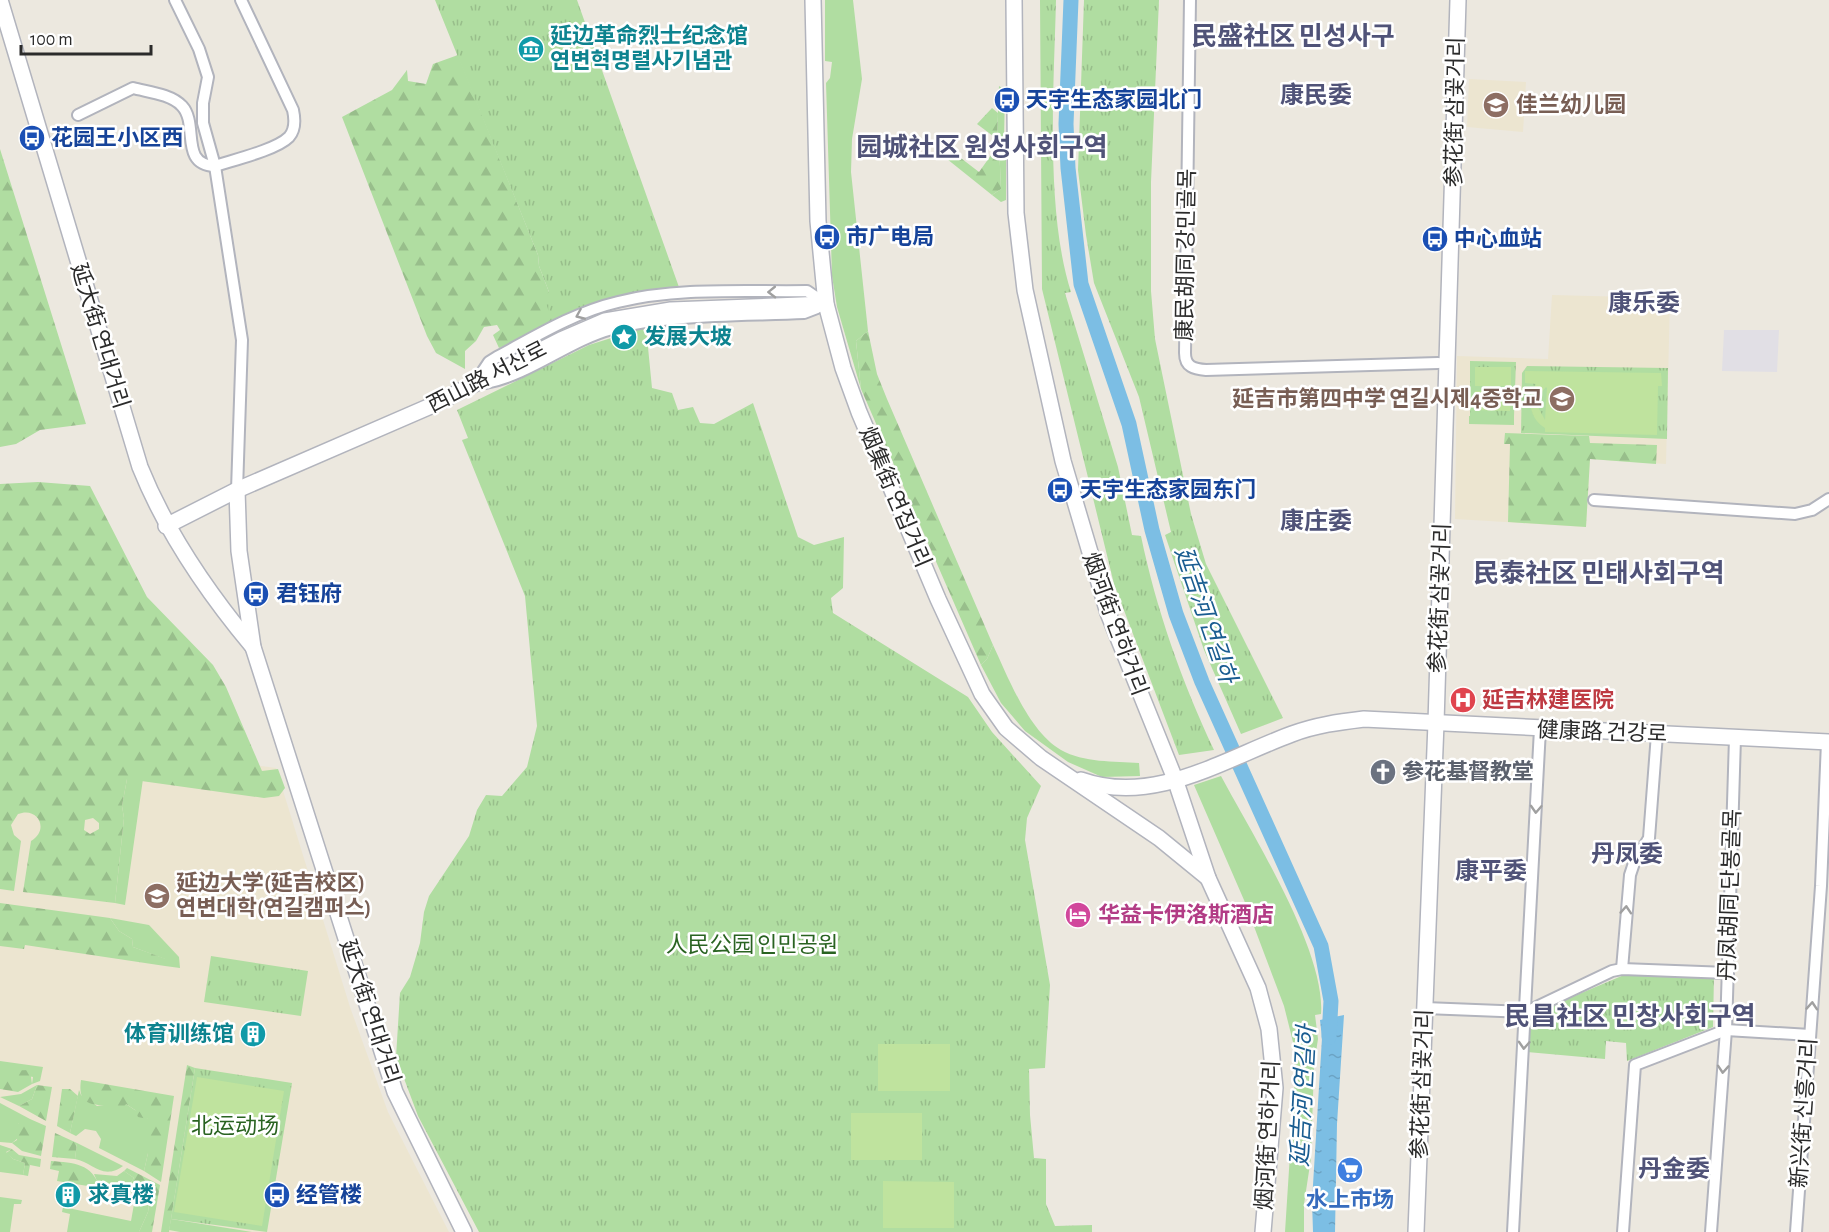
<svg xmlns="http://www.w3.org/2000/svg" width="1829" height="1232" font-family="'Alegreya Sans','Noto Sans SC','Noto Sans KR',sans-serif">
	<style>
		.industrial { fill: #e1dfe5 }
		.education { fill: #ece5d0 }
		.grass { fill: #b0dda1 }
		.forest { fill: url(#forest-firs); fill-rule: evenodd }
		.park { fill: url(#park-tufts) }
		.pitch { fill: #bfe39e; fill-rule: evenodd }
		.water { fill: url(#water-ripples) }
		.lines { fill: none; stroke-linecap: round; stroke-linejoin: round }
		.river { stroke: #7cbee4; stroke-width: 15 }
		.street-casing { stroke: #b2b4bd; stroke-width: 14 }
		.secondary-casing { stroke: #b2b4bd; stroke-width: 18 }
		.street { stroke: #fff; stroke-width: 10 }
		.secondary { stroke: #fff; stroke-width: 15 }
		.oneway { stroke: #a0a0a0 }
		.labels { text-anchor: middle; dominant-baseline: central; stroke-width: 5; stroke-linejoin: round; paint-order: stroke }
		.culture-label { font-size: 22px; font-weight: bold; fill: #0d838f; stroke: #fff; text-anchor: start }
		.transit-label { font-size: 22px; font-weight: bold; fill: #164399; stroke: #fff; text-anchor: start }
		.education-label { font-size: 22px; font-weight: bold; fill: #785e54; stroke: #fff; text-anchor: start }
		.street-label { font-size: 22px; fill: #2b2b2b; stroke: #fff }
		.health-label { font-size: 22px; font-weight: bold; fill: #be3a42; stroke: #fff; text-anchor: start }
		.worship-label { font-size: 22px; font-weight: bold; fill: #5b616d; stroke: #fff; text-anchor: start }
		.hotel-label { font-size: 22px; font-weight: bold; fill: #b23c85; stroke: #fff; text-anchor: start }
		.park-label { font-size: 22px; fill: #296321; stroke: #fff }
		.shop-label { font-size: 22px; font-weight: bold; fill: #366cbe; stroke: #fff }
		.neighbourhood-label { font-size: 24px; font-weight: bold; fill: #505378; stroke: #fff }
		.water-label { font-size: 24px; font-style: italic; fill: #1a5d91; stroke: #fff }
		.quarter-label { font-size: 26px; font-weight: bold; fill: #505378; stroke: #fff }
	</style>
	<defs>
		<pattern id="forest-firs" width="22" height="20" patternUnits="userSpaceOnUse" patternTransform="scale(1.5)"><rect width="22" height="20" fill="#b0dda1"/><path d="M5 1l3.5 6h-7zM16 11l3.5 6h-7z" fill="#98be8b"/></pattern>
		<pattern id="park-tufts" width="24" height="20" patternUnits="userSpaceOnUse" patternTransform="scale(1.5)"><rect width="24" height="20" fill="#b0dda1"/><path d="M3 7l-1-3M5 7V3M7 7l1-3M15 17l-1-3M17 17v-4M19 17l1-3" fill="none" stroke="#98be8b"/></pattern>
		<pattern id="water-ripples" width="26" height="14" patternUnits="userSpaceOnUse" patternTransform="scale(1.5)"><rect width="26" height="14" fill="#7cbee4"/><path d="M2 4q2-2 4 0t4 0M15 11q2-2 4 0t4 0" fill="none" stroke="#6ba3c4"/></pattern>
	</defs>
	<rect width="100%" height="100%" fill="#ece8df"/>
	<polygon class="industrial" points="1724,330 1779,330 1777,372 1722,371"/>
	<g class="education">
		<polygon points="1469,79 1526,82 1523,132 1467,127"/>
		<polygon points="1552,295 1670,298 1666,464 1590,459 1586,527 1455,519 1457,356 1548,359"/>
		<polygon points="0,729 276,768 350,1007 388,1112 449,1232 0,1232"/>
	</g>
	<g class="grass">
		<polygon points="825,0 853,0 862,79 852,139 851,172 868,331 856,341 861,389 837,307 832,276 826,83 830,78 832,62 825,61"/>
		<polygon points="999,86 1005,90 1004,139 997,139"/>
		<polygon points="999,144 1006,144 1006,200 1001,202 992,195 1001,189"/>
		<polygon points="1469,416 1514,416 1514,425 1469,424"/>
		<path d="M993 645C1008 677 1029 732 1061 750 1084 763 1114 761 1139 763L1140 776 1102 777 1068 762 1025 731 1001 703 981 665 987 659Z"/>
		<path d="M1221 776C1252 834 1326 951 1321 1014L1315 1015 1318 1039 1314 1065 1311 1158 1304 1204V1232H1285L1295 1076 1294 1046 1284 1006 1244 900 1194 785Z"/>
		<polygon points="127,779 143,779 125,905 115,903 124,818 122,806"/>
		<polygon points="110,918 149,925 179,957 180,968 165,966 165,959 133,947 132,939 119,931"/>
		<polygon points="0,1061 43,1067 40,1081 32,1084 33,1077 0,1071"/>
		<polygon points="37,1085 32,1099 19,1106 0,1097 21,1094"/>
		<polygon points="79,1090 81,1095 97,1106 126,1104 148,1119 148,1153 144,1171 99,1148 101,1139 96,1131 85,1129 76,1136 70,1133"/>
		<polygon points="0,1103 30,1119 18,1124 18,1138 12,1143 0,1142"/>
		<path d="M77 1143 123 1166C102 1181 93 1162 75 1159Z"/>
		<polygon points="0,1145 12,1149 6,1152 13,1159 25,1163 23,1175 0,1172"/>
		<polygon points="124,1171 134,1178 124,1192 100,1188 94,1174 117,1176"/>
		<polygon points="148,1187 151,1189 148,1212 139,1232 67,1232 70,1214 62,1212 63,1207 131,1221 136,1193"/>
		<polygon points="0,1197 22,1200 21,1204 14,1204 10,1232 0,1232"/>
		<polygon points="171,1219 252,1232 180,1232 169,1230"/>
	</g>
	<g class="forest">
		<polygon points="458,55 538,255 539,266 549,292 553,324 499,348 493,335 500,330 497,325 484,327 476,341 465,351 465,369 436,353 427,336 342,117 392,90 407,70 408,81 426,84 433,64"/>
		<polygon points="992,108 998,113 997,139 977,124"/>
		<polygon points="999,144 1001,189 992,195 947,159 953,152 979,172"/>
		<polygon points="0,149 86,424 40,430 16,444 0,447"/>
		<polygon points="868,331 877,374 887,399 993,645 987,659 981,665 861,389 856,341"/>
		<polygon points="1505,433 1589,436 1590,443 1657,445 1656,464 1590,459 1586,527 1508,522 1510,444 1504,444"/>
		<path d="M38 482 90 486 147 597 213 665 226 687 262 771 278 769 285 788 279 796 264 798 127 779 122 806 124 818 115 903 23 892 31 841C50 830 38 806 18 814L11 825 14 835 21 841 14 891 0 889V484ZM93 818 99 823V829L90 834 84 830 85 820Z"/>
		<polygon points="0,903 110,918 119,931 132,939 133,947 166,959 165,966 25,945 24,949 0,946"/>
		<polygon points="187,1065 195,1068 169,1232 161,1232"/>
		<polygon points="30,1070 32,1084 18,1092 0,1089 0,1071"/>
		<path d="M81 1080 174 1096 161 1182 144 1171 148 1153V1119L138 1117 135 1110 126 1104 120 1112C103 1099 76 1114 81 1080Z"/>
		<polygon points="37,1085 52,1087 46,1121 19,1106 32,1099"/>
		<polygon points="62,1089 70,1089 78,1096 70,1133 57,1126"/>
		<polygon points="23,1119 30,1119 46,1126 41,1156 22,1151 12,1143 17,1140 18,1124"/>
		<polygon points="55,1133 77,1143 75,1159 52,1157"/>
		<polygon points="12,1149 19,1155 41,1159 40,1167 30,1165 28,1176 23,1175 25,1163 13,1159 6,1153"/>
		<path d="M51 1161C74 1163 92 1163 100 1188L57 1181 59 1171 50 1169Z"/>
		<polygon points="127,1168 160,1185 152,1232 139,1232 148,1212 151,1189 148,1187 141,1193 124,1192 134,1178 124,1171"/>
	</g>
	<g class="park">
		<polygon points="435,0 577,0 680,290 553,324 544,297 549,292 539,266 538,255"/>
		<path d="M1040 0H1056C1054 86 1045 211 1071 292L1065 293 1118 467 1132 535 1141 536C1156 609 1182 682 1214 750L1179 755 1114 584 1042 289Z"/>
		<polygon points="1084,0 1159,0 1151,182 1151,291 1155,339 1191,514 1206,564 1283,718 1241,734 1204,650 1165,535 1171,532 1139,397 1094,283 1086,235 1078,170"/>
		<polygon points="646,327 652,388 672,393 678,410 693,407 700,423 714,424 753,403 798,537 814,545 844,537 843,588 831,598 833,613 968,697 992,732 1041,786 1027,818 1025,840 1050,985 1045,1068 1029,1069 1030,1115 1034,1158 1046,1159 1046,1204 1055,1226 1092,1225 1092,1232 479,1232 418,1116 396,1057 400,993 410,977 420,943 424,912 429,896 469,836 477,810 486,795 502,796 527,767 537,726 525,596 462,440 468,438 457,410 589,345"/>
		<polygon points="1470,361 1516,362 1514,416 1470,416"/>
		<polygon points="1527,366 1668,368 1667,439 1521,433 1522,373"/>
		<polygon points="211,956 308,971 301,1016 204,1002"/>
		<polygon points="1631,972 1714,975 1713,1027 1627,1061 1626,1043 1606,1041 1605,1059 1527,1052 1529,1019 1532,1014"/>
		<polygon points="195,1068 292,1083 267,1232 171,1219"/>
	</g>
	<g class="pitch">
		<rect x="1475" y="367" width="36" height="19"/>
		<path d="M1525 371 1661 373 1662 386H1658L1657 435 1545 432V428C1529 418 1527 400 1536 384L1525 383ZM1546 387 1547 388 1545 420 1538 407 1541 393Z"/>
		<polygon points="1475,391 1511,391 1510,411 1474,410"/>
		<rect x="878" y="1044" width="72" height="47"/>
		<polygon points="197,1077 284,1091 262,1226 174,1212"/>
		<rect x="851" y="1113" width="71" height="47"/>
		<polygon points="883,1181 954,1182 954,1228 883,1228"/>
	</g>
	<polygon class="water" points="1344,1015 1337,1124 1335,1232 1313,1232 1312,1201 1322,1038 1320,1020"/>
	<g class="lines">
		<polyline class="river" points="1071,0 1066,124 1068,168 1081,284 1129,424 1152,530 1176,614 1202,682 1321,946 1331,1001 1329,1037"/>
		<defs>
			<g id="street">
				<polyline points="175,0 199,49 208,77 203,103 203,123 215,166 242,340 237,490"/>
				<path d="M1190 0 1185 353C1185 367 1194 369 1206 370L1438 363"/>
				<path d="M78 115 133 88C148 92 171 94 182 106 199 124 179 165 215 166 233 160 276 150 289 137 296 129 295 119 293 110L241 0"/>
				<path d="M475 383 489 362 497 357C536 336 575 312 618 302 679 287 746 292 807 291L826 304"/>
				<path d="M486 383C531 374 568 341 612 329 668 314 746 316 804 313L817 308"/>
				<polyline points="1594,500 1795,514 1812,510 1829,499"/>
				<polyline points="1622,969 1630,875 1634,863 1649,838 1657,734"/>
				<polyline points="1425,1008 1526,1012 1612,971 1622,969 1728,973"/>
				<polyline points="1513,1232 1540,729"/>
				<polyline points="1623,1232 1635,1065 1726,1030 1810,1035"/>
				<polyline points="1711,1232 1726,1030 1735,738"/>
				<polyline points="1796,1232 1821,886 1827,742"/>
			</g>
			<g id="secondary">
				<path d="M0 0 140 467C167 534 207 592 253 647"/>
				<polyline points="813,0 818,221 826,304 843,368 859,412 938,599 982,694 1006,728 1041,758 1159,838 1208,878"/>
				<polyline points="1014,0 1016,213 1025,290 1063,461 1108,613 1175,779 1208,878 1258,988 1269,1029 1275,1088 1263,1232"/>
				<polyline points="237,490 239,551 253,647 395,1092 464,1232"/>
				<polyline points="166,526 237,490 433,405 561,340 605,321 671,310 826,304"/>
				<path d="M1081 780C1154 806 1224 759 1292 734 1316 725 1339 722 1364 719L1829 742"/>
				<polyline points="1416,1232 1436,723 1458,0"/>
			</g>
		</defs>
		<use href="#street" class="street-casing"/>
		<use href="#secondary" class="secondary-casing"/>
		<use href="#street" class="street"/>
		<use href="#secondary" class="secondary"/>
	</g>
	<defs><path id="oneway-chevron" d="M-2-3.5L2.5 0L-2 3.5" fill="none" stroke-width="1.6" stroke-linecap="round" stroke-linejoin="round" transform="scale(1.5)"/></defs>
	<g class="oneway">
		<use href="#oneway-chevron" transform="translate(772 292) rotate(179)"/>
		<use href="#oneway-chevron" transform="translate(580 315) rotate(157)"/>
		<use href="#oneway-chevron" transform="translate(1536 809) rotate(93)"/>
		<use href="#oneway-chevron" transform="translate(1626 910) rotate(-86)"/>
		<use href="#oneway-chevron" transform="translate(1812 1006) rotate(-86)"/>
		<use href="#oneway-chevron" transform="translate(1524 1045) rotate(93)"/>
		<use href="#oneway-chevron" transform="translate(1723 1069) rotate(94)"/>
	</g>
	<defs>
		<symbol id="museum-disc" viewBox="-11 -11 22 22"><circle r="9.5" fill="#0f9aa8" stroke="#fff"/><path d="M0-6L6-3V-2H-6V-3ZM-5-1h2V3h-2ZM-1-1h2V3h-2ZM3-1h2V3H3ZM-6 4H6V6H-6Z" fill="#fff"/></symbol>
		<symbol id="bus-disc" viewBox="-11 -11 22 22"><circle r="9.5" fill="#1a4fb4" stroke="#fff"/><path d="M-5-6H5V4H4V6H2V4H-2V6H-4V4H-5ZM-3.5-4V0h7V-4ZM-3.5 1.2v1.5H-2V1.2ZM2 1.2v1.5H3.5V1.2Z" fill="#fff"/></symbol>
		<symbol id="school-disc" viewBox="-11 -11 22 22"><circle r="9.5" fill="#8d6e63" stroke="#fff"/><path d="M0-5L7-2L0 1L-7-2ZM-4 1L0 2.5L4 1V4Q0 6-4 4Z" fill="#fff"/></symbol>
		<symbol id="sight-disc" viewBox="-11 -11 22 22"><circle r="9.5" fill="#0f9aa8" stroke="#fff"/><path d="M0-6L1.8-2.2L6-1.7L2.9 1.2L3.7 5.4L0 3.3L-3.7 5.4L-2.9 1.2L-6-1.7L-1.8-2.2Z" fill="#fff"/></symbol>
		<symbol id="hospital-disc" viewBox="-11 -11 22 22"><circle r="9.5" fill="#e0444e" stroke="#fff"/><path d="M-5-5h3v3.5h4V-5h3V5h-3V1.5h-4V5h-3Z" fill="#fff"/></symbol>
		<symbol id="church-disc" viewBox="-11 -11 22 22"><circle r="9.5" fill="#6b7280" stroke="#fff"/><path d="M-1.2-6h2.4v3.5h3.3v2.4h-3.3V6h-2.4V-.1h-3.3v-2.4h3.3Z" fill="#fff"/></symbol>
		<symbol id="university-disc" viewBox="-11 -11 22 22"><circle r="9.5" fill="#8d6e63" stroke="#fff"/><path d="M0-5L7-2L0 1L-7-2ZM-4 1L0 2.5L4 1V4Q0 6-4 4Z" fill="#fff"/></symbol>
		<symbol id="hotel-disc" viewBox="-11 -11 22 22"><circle r="9.5" fill="#d1479c" stroke="#fff"/><path d="M-6-4.5h1.5V1H6V5H4.5V3h-9V5H-6ZM-4 0a1.8 1.8 0 1 1 3.6 0ZM.5 0V-2.5h3Q6-2.5 6 0Z" fill="#fff"/></symbol>
		<symbol id="building-disc" viewBox="-11 -11 22 22"><circle r="9.5" fill="#0f9aa8" stroke="#fff"/><path d="M-4-6H4V6H1V3H-1V6H-4ZM-2.5-4.3h1.7v1.8h-1.7ZM.8-4.3h1.7v1.8H.8ZM-2.5-1h1.7V.8h-1.7ZM.8-1h1.7V.8H.8Z" fill="#fff"/></symbol>
		<symbol id="supermarket-disc" viewBox="-11 -11 22 22"><circle r="9.5" fill="#3f7fe0" stroke="#fff"/><path d="M-6-5.5h2.5l.6 2H6L4.5 2H-2.5L-4.4-4H-6ZM-1.5 3.2a1.3 1.3 0 1 0 .1 0ZM3 3.2a1.3 1.3 0 1 0 .1 0Z" fill="#fff"/></symbol>
	</defs>
	<g fill-rule="evenodd">
		<use href="#museum-disc" x="516" y="34" width="30" height="30"/>
		<use href="#bus-disc" x="992" y="85" width="30" height="30"/>
		<use href="#school-disc" x="1481" y="90" width="30" height="30"/>
		<use href="#bus-disc" x="17" y="123" width="30" height="30"/>
		<use href="#bus-disc" x="812" y="222" width="30" height="30"/>
		<use href="#bus-disc" x="1420" y="224" width="30" height="30"/>
		<use href="#sight-disc" x="609" y="322" width="30" height="30"/>
		<use href="#school-disc" x="1547" y="384" width="30" height="30"/>
		<use href="#bus-disc" x="1045" y="475" width="30" height="30"/>
		<use href="#bus-disc" x="241" y="579" width="30" height="30"/>
		<use href="#hospital-disc" x="1448" y="685" width="30" height="30"/>
		<use href="#church-disc" x="1368" y="757" width="30" height="30"/>
		<use href="#university-disc" x="142" y="881" width="30" height="30"/>
		<use href="#hotel-disc" x="1063" y="900" width="30" height="30"/>
		<use href="#building-disc" x="238" y="1019" width="30" height="30"/>
		<use href="#supermarket-disc" x="1335" y="1155" width="30" height="30"/>
		<use href="#building-disc" x="53" y="1180" width="30" height="30"/>
		<use href="#bus-disc" x="262" y="1180" width="30" height="30"/>
	</g>
	<g class="labels">
		<g class="culture-label">
			<text x="550" y="36">延边革命烈士纪念馆<tspan x="550" dy="25">연변혁명렬사기념관</tspan></text>
			<text x="644" y="337">发展大坡</text>
			<text x="234" y="1034" text-anchor="end">体育训练馆</text>
			<text x="88" y="1195">求真楼</text>
		</g>
		<g class="transit-label">
			<text x="1026" y="100">天宇生态家园北门</text>
			<text x="51" y="138">花园王小区西</text>
			<text x="846" y="237">市广电局</text>
			<text x="1454" y="239">中心血站</text>
			<text x="1080" y="490">天宇生态家园东门</text>
			<text x="276" y="594">君钰府</text>
			<text x="296" y="1195">经管楼</text>
		</g>
		<g class="education-label">
			<text x="1516" y="105">佳兰幼儿园</text>
			<text x="1542" y="399" text-anchor="end">延吉市第四中学 연길시제4중학교</text>
			<text x="176" y="883">延边大学(延吉校区)<tspan x="176" dy="25">연변대학(연길캠퍼스)</tspan></text>
		</g>
		<g class="street-label">
			<text transform="translate(1455 112) rotate(-89)">参花街 삼꽃거리</text>
			<text transform="translate(1186 255) rotate(-89)">康民胡同 강민골목</text>
			<text transform="translate(100 336) rotate(73)">延大街 연대거리</text>
			<text transform="translate(487 377) rotate(-27)">西山路 서산로</text>
			<text transform="translate(895 497) rotate(67)">烟集街 연집거리</text>
			<text transform="translate(1440 598) rotate(-88)">参花街 삼꽃거리</text>
			<text transform="translate(1115 624) rotate(70)">烟河街 연하거리</text>
			<text transform="translate(1602 732) rotate(2)">健康路 건강로</text>
			<text transform="translate(1730 895) rotate(-88)">丹凤胡同 단봉골목</text>
			<text transform="translate(370 1012) rotate(72)">延大街 연대거리</text>
			<text transform="translate(1422 1084) rotate(-88)">参花街 삼꽃거리</text>
			<text transform="translate(1804 1113) rotate(-86)">新兴街 신흥거리</text>
			<text transform="translate(1268 1135) rotate(-87)">烟河街 연하거리</text>
		</g>
		<g class="health-label">
			<text x="1482" y="700">延吉林建医院</text>
		</g>
		<g class="worship-label">
			<text x="1402" y="772">参花基督教堂</text>
		</g>
		<g class="hotel-label">
			<text x="1098" y="915">华益卡伊洛斯酒店</text>
		</g>
		<g class="park-label">
			<text x="752" y="945">人民公园 인민공원</text>
			<text x="235" y="1126">北运动场</text>
		</g>
		<g class="shop-label">
			<text x="1350" y="1200">水上市场</text>
		</g>
		<g class="neighbourhood-label">
			<text x="1316" y="96">康民委</text>
			<text x="1644" y="304">康乐委</text>
			<text x="1316" y="522">康庄委</text>
			<text x="1627" y="855">丹凤委</text>
			<text x="1491" y="872">康平委</text>
			<text x="1674" y="1170">丹金委</text>
		</g>
		<g class="water-label">
			<text transform="translate(1205 615) rotate(71)">延吉河 연길하</text>
			<text transform="translate(1304 1096) rotate(-87)">延吉河 연길하</text>
		</g>
		<g class="quarter-label">
			<text x="1293" y="37">民盛社区 민성사구</text>
			<text x="982" y="148">园城社区 원성사회구역</text>
			<text x="1599" y="574">民泰社区 민태사회구역</text>
			<text x="1630" y="1017">民昌社区 민창사회구역</text>
		</g>
	</g>
	<path d="M21 45v9h130v-9" fill="none" stroke="#2b2b2b" stroke-width="3"/>
	<text x="30" y="45" font-size="18" fill="#2b2b2b" stroke="#ffffff" stroke-width="4.5" paint-order="stroke">100 m</text>
</svg>
